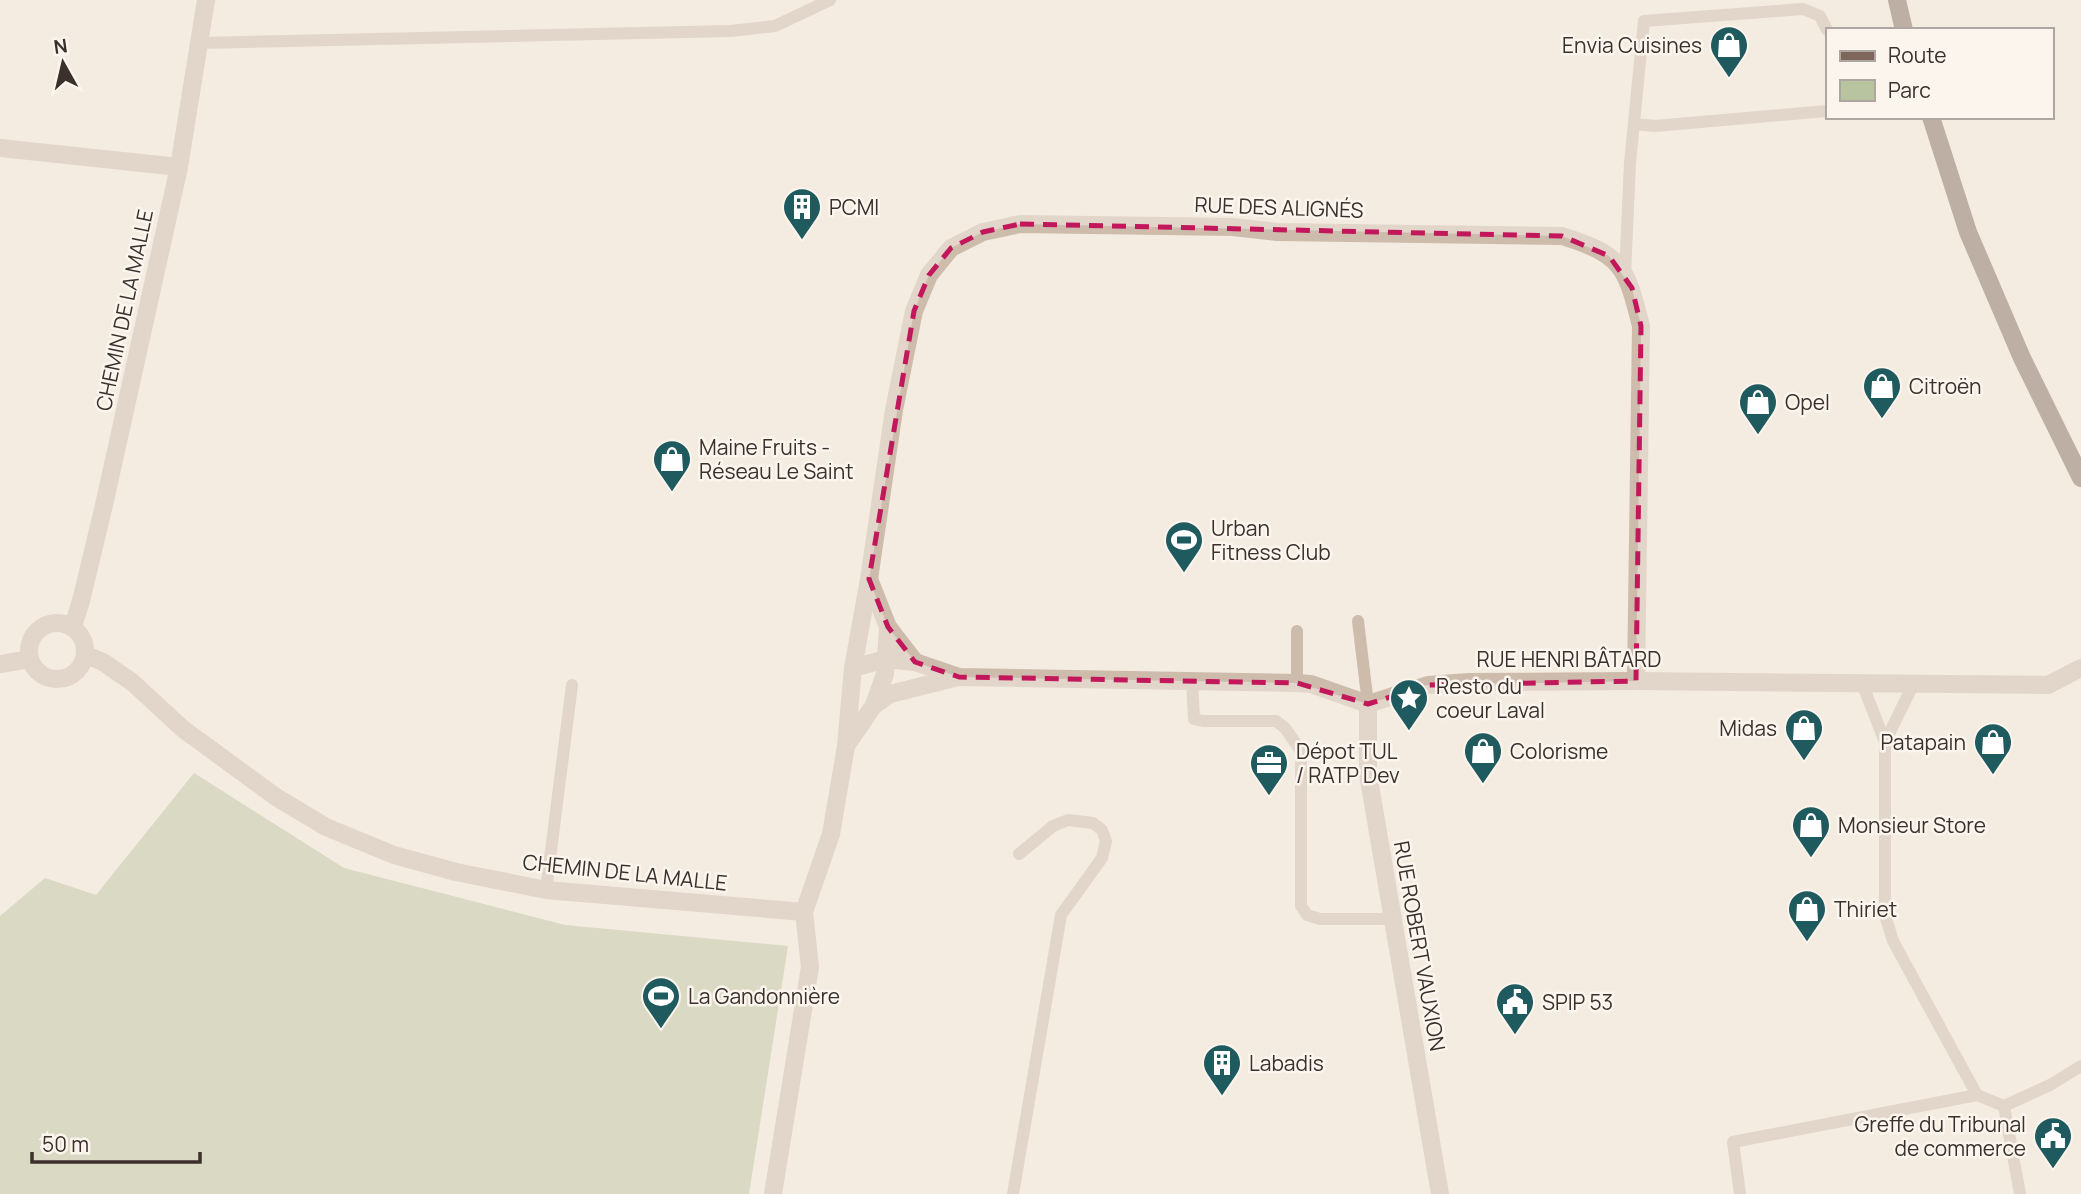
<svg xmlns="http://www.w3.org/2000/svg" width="2081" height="1194" font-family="Manrope,sans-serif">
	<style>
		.green { fill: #b8c4a0 }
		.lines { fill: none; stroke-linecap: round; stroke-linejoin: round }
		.service { stroke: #cdbbac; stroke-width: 12 }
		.minor { stroke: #cdbbac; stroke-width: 18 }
		.tertiary { stroke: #cdbbac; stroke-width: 18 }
		.primary { stroke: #7d675c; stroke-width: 18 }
		.marked { fill: none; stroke: #c2185b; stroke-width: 5; stroke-dasharray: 14 9; stroke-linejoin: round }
		.labels { text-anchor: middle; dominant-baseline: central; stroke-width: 5; stroke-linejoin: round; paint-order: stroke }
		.poi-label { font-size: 21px; fill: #3b302b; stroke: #fbf5ee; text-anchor: start }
		.street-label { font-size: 21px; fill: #3b302b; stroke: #fbf5ee }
	</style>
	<rect width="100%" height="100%" fill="#f4ebe1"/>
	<polygon class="green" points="194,773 344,868 565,925 788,946 749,1194 0,1194 0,916 45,878 96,895"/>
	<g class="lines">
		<g class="service">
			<polyline points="199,43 730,31 775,26 830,0"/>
			<polyline points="1634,124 1655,126 1827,111"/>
			<polyline points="1625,274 1630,163 1644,21 1803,9 1820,16 1827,30"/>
			<polyline points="1358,621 1368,704"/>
			<polyline points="1297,631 1297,683"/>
			<polyline points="1192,680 1194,719 1203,721 1276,721 1285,728 1301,751 1301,906 1307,915 1320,919 1392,919"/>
			<polyline points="1862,683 1885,742"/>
			<polyline points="1914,683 1885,742 1885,915 1893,941 1977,1095 2004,1106 2050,1085 2081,1066"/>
			<polyline points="546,890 572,685"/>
			<polyline points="2004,1106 2020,1194"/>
			<polyline points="1013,1194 1061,915 1102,858 1106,841 1102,830 1093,823 1068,820 1053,826 1019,854"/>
			<polyline points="1740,1194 1733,1142 1977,1095"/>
		</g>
		<g class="minor">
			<polyline points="0,148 179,167"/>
			<polyline points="869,579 888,627 915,662"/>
			<polyline points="73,626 81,601 104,505 179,167 206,0"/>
			<path d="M853 668 869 579 894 410 914 311 929 275 951 248 983 232 1020 224 1233 227 1277 232 1562 236C1623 255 1626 267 1641 326L1636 681"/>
			<polyline points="1368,704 1368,774 1440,1194"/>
			<polyline points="874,705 885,674 888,627"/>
		</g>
		<g class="tertiary">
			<circle cx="57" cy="651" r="28"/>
			<polyline points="86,655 103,662 132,682 183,729 276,797 326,827 394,855 456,872 546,890 804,912"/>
			<polyline points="0,664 30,659"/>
			<polyline points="848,743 874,705 890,694 958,677"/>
			<polyline points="773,1194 810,967 804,912 831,834 846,746 853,668 886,659 915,662 959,677 1297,683 1311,684 1368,704 1428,685 1469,682 1636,681 2048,685 2081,668"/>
		</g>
		<g class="primary">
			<polyline points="1897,0 1904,30"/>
			<polyline points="1931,117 1968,232 2022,358 2081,478"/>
		</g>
	</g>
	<path d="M0 0H2081V1194H0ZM1020 224 1562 236 1609 256 1632 288 1641 326 1636 681 1428 685 1368 704 1297 683 959 677 915 662 888 627 869 579 914 311 929 275 951 248 983 232Z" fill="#f4ebe1" fill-opacity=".55" fill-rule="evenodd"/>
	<path class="marked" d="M1020 224 1562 236 1609 256 1632 288 1641 326 1636 681 1428 685 1368 704 1297 683 959 677 915 662 888 627 869 579 914 311 929 275 951 248 983 232Z"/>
	<defs>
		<symbol id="shop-pin" viewBox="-11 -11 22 30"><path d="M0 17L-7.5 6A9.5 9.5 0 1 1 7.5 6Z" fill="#1f5a5e" stroke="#fbf5ee"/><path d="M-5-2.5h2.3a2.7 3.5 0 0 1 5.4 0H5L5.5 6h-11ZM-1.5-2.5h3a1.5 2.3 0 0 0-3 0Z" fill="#fff"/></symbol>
		<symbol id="building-pin" viewBox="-11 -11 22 30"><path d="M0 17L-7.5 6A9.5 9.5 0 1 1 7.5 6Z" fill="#1f5a5e" stroke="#fbf5ee"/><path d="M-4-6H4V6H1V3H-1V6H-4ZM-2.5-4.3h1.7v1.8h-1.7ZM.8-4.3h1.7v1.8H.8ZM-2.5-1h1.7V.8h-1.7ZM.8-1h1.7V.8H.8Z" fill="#fff"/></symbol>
		<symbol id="stadium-pin" viewBox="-11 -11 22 30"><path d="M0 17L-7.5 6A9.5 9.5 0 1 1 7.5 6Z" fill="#1f5a5e" stroke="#fbf5ee"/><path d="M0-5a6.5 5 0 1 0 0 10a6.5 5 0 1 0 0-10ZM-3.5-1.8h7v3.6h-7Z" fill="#fff"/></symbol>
		<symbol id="sight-pin" viewBox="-11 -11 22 30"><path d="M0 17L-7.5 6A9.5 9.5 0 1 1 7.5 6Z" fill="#1f5a5e" stroke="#fbf5ee"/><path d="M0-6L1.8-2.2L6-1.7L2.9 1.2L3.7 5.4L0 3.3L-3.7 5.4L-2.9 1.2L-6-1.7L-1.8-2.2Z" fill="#fff"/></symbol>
		<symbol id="office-pin" viewBox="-11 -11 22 30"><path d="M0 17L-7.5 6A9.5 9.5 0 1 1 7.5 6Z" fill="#1f5a5e" stroke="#fbf5ee"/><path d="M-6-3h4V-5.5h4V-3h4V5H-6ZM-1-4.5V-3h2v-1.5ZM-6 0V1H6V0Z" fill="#fff"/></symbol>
		<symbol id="civic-pin" viewBox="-11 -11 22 30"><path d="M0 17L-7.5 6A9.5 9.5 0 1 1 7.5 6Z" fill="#1f5a5e" stroke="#fbf5ee"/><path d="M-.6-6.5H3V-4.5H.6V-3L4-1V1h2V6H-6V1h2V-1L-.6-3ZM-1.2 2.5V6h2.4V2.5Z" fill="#fff"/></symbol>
	</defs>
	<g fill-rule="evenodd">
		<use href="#shop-pin" x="1707" y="23" width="44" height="60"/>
		<use href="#building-pin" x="780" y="185" width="44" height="60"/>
		<use href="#shop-pin" x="1860" y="364" width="44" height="60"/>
		<use href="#shop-pin" x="1736" y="380" width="44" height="60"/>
		<use href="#shop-pin" x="650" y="437" width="44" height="60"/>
		<use href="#stadium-pin" x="1162" y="518" width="44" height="60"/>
		<use href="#sight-pin" x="1387" y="676" width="44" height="60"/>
		<use href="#shop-pin" x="1782" y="706" width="44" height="60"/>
		<use href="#shop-pin" x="1971" y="720" width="44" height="60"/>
		<use href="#shop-pin" x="1461" y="729" width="44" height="60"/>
		<use href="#office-pin" x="1247" y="741" width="44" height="60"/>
		<use href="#shop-pin" x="1789" y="803" width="44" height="60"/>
		<use href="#shop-pin" x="1785" y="887" width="44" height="60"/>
		<use href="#stadium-pin" x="639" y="974" width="44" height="60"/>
		<use href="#civic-pin" x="1493" y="980" width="44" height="60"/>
		<use href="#building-pin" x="1200" y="1041" width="44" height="60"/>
		<use href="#civic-pin" x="2031" y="1114" width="44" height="60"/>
	</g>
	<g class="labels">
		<g class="poi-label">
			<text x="1702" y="45" text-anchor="end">Envia Cuisines</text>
			<text x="829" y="207">PCMI</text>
			<text x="1909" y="386">Citroën</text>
			<text x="1785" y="402">Opel</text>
			<text x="699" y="447">Maine Fruits -<tspan x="699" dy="24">Réseau Le Saint</tspan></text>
			<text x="1211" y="528">Urban<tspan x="1211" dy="24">Fitness Club</tspan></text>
			<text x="1436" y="686">Resto du<tspan x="1436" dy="24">coeur Laval</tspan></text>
			<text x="1777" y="728" text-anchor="end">Midas</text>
			<text x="1966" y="742" text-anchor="end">Patapain</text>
			<text x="1296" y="751">Dépot TUL<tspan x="1296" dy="24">/ RATP Dev</tspan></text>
			<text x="1510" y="751">Colorisme</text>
			<text x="1838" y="825">Monsieur Store</text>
			<text x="1834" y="909">Thiriet</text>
			<text x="688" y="996">La Gandonnière</text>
			<text x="1542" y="1002">SPIP 53</text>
			<text x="1249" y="1063">Labadis</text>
			<text x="2026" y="1124" text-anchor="end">Greffe du Tribunal<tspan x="2026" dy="24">de commerce</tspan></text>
		</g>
		<g class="street-label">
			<text transform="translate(1279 207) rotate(2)">RUE DES ALIGNÉS</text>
			<text transform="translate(124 310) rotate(-78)">CHEMIN DE LA MALLE</text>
			<text x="1569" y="659">RUE HENRI BÂTARD</text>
			<text transform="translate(625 872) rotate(6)">CHEMIN DE LA MALLE</text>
			<text transform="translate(1420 946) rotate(80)">RUE ROBERT VAUXION</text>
		</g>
	</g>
	<rect x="1826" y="28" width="228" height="91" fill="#fbf5ee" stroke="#aea6a0" stroke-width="2"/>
	<rect x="1840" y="51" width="35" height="10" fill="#7d675c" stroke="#aea6a0" stroke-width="2"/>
	<text x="1888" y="63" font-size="21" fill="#3b302b">Route</text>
	<rect x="1840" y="80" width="35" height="21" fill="#b8c4a0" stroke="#aea6a0" stroke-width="2"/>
	<text x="1888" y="98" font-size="21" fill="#3b302b">Parc</text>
	<g transform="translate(63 63) rotate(352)" stroke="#fbf5ee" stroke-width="5" paint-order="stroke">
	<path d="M0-5L12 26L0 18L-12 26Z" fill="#3b302b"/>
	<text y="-10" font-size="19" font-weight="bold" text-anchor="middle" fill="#3b302b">N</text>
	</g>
	<path d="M32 1152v10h168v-10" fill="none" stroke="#3b302b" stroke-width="3.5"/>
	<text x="42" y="1152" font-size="21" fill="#3b302b" stroke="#fbf5ee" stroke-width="5" paint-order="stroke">50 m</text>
</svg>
